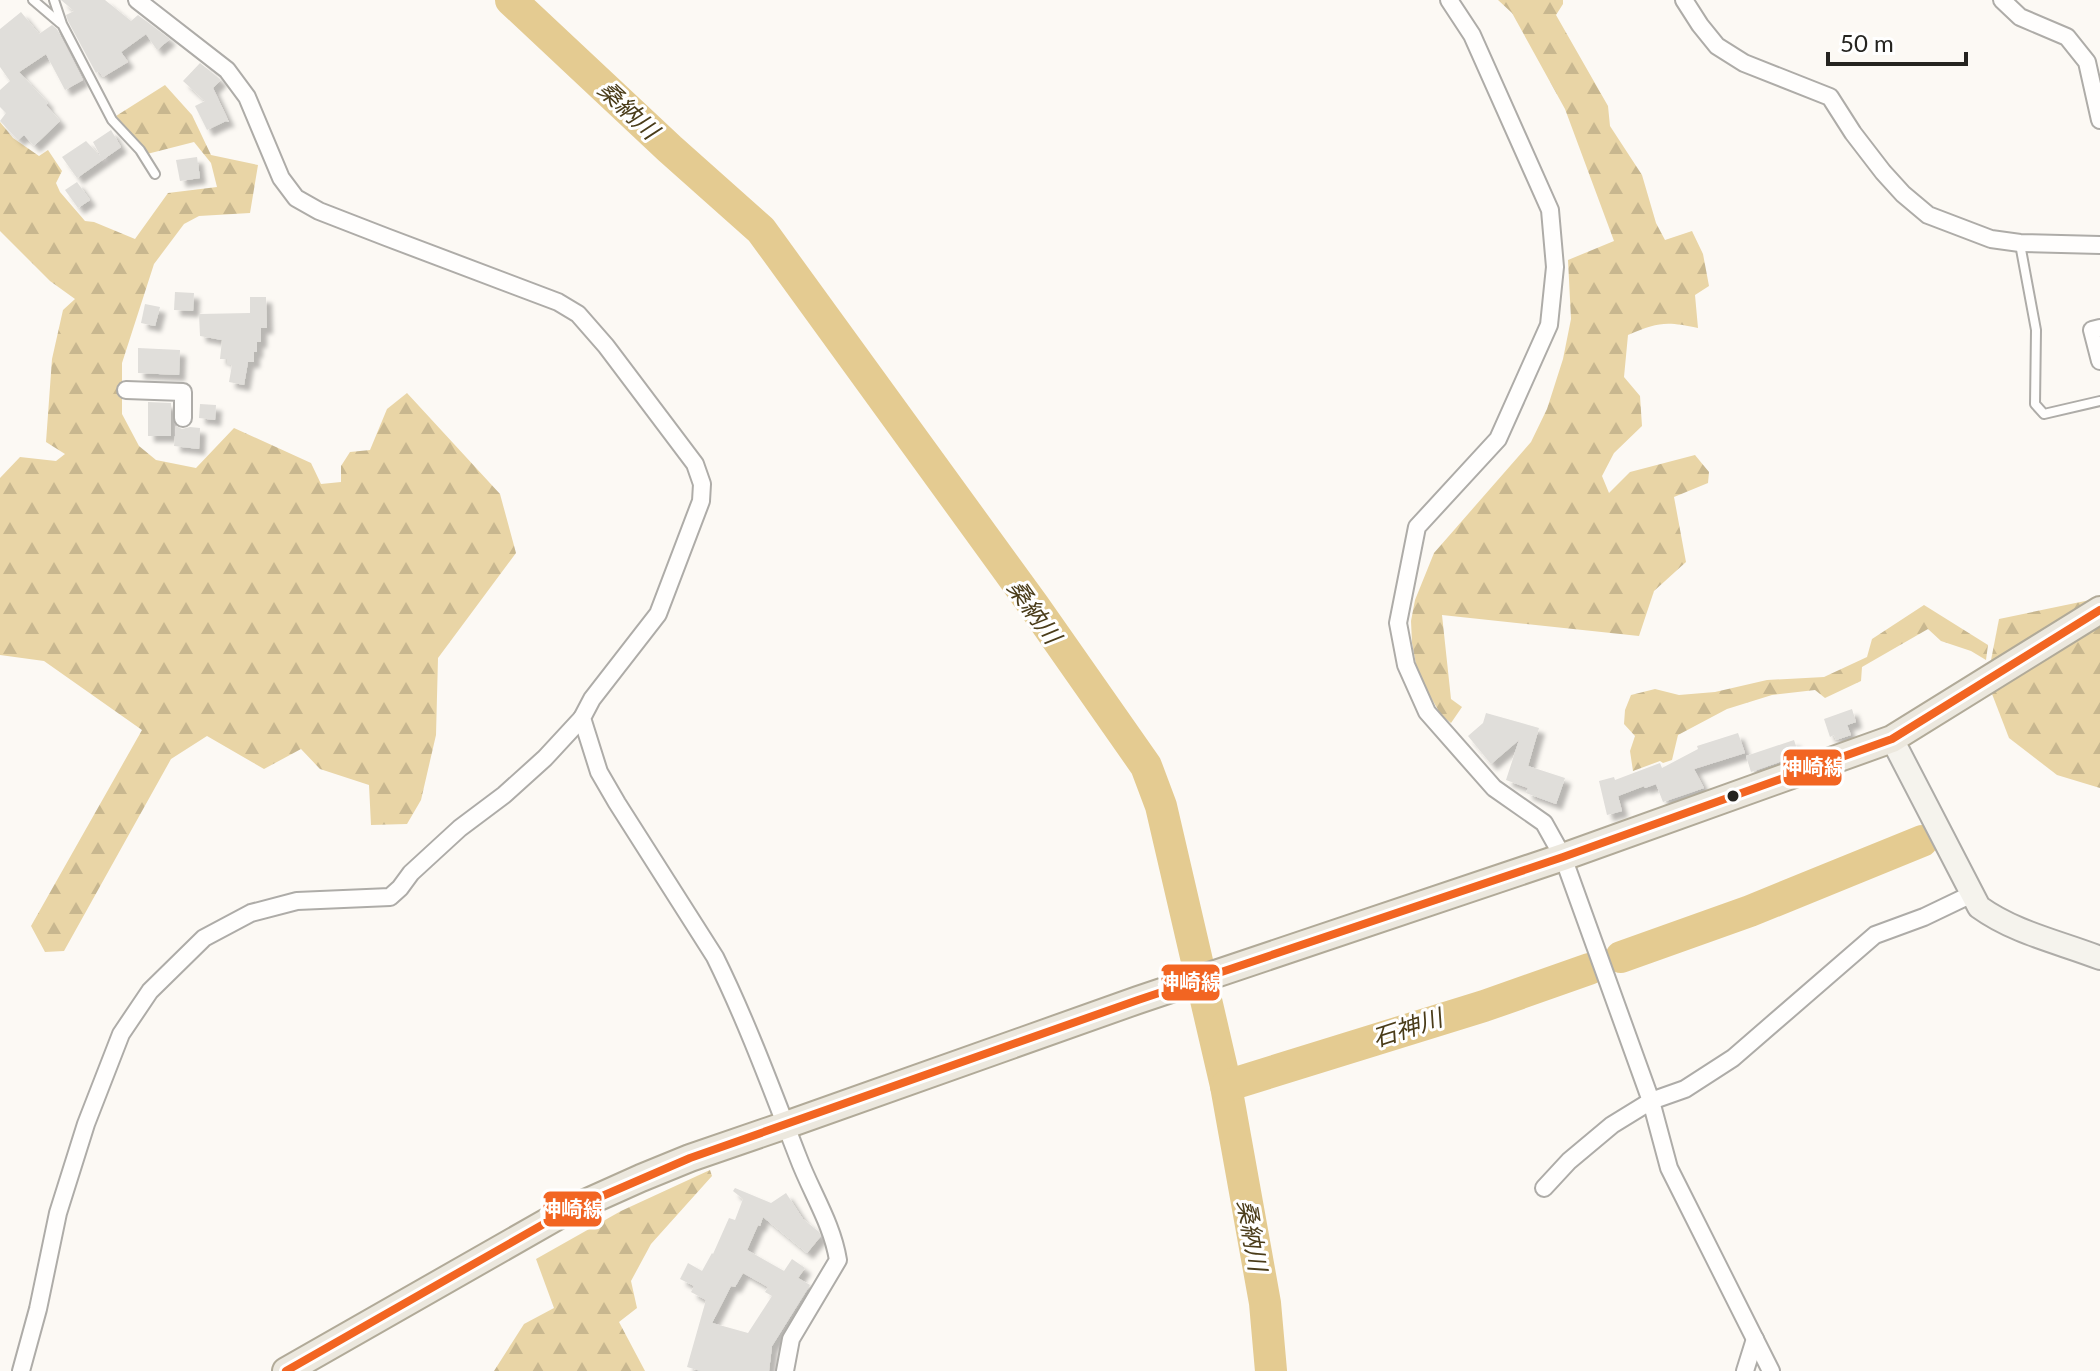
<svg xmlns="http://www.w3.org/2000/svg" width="2100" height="1371" font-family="Lato,'Noto Sans JP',sans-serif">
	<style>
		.forest { fill: url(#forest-firs) }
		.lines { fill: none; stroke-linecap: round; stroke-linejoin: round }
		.river { stroke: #e4cb91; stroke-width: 32 }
		.building { fill: #e0deda; fill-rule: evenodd; filter: url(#shadow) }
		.lane-casing { stroke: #aeaca8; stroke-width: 12 }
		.street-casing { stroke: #aeaca8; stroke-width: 20 }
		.secondary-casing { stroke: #aeaca8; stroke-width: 26 }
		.primary-casing { stroke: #b1aa98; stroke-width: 30 }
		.lane { stroke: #fffefd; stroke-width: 8 }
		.street { stroke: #fffefd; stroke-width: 16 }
		.secondary { stroke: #f5f3ed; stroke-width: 22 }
		.primary { stroke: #ece8de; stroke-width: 26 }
		.bus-1-casing { stroke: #fff; stroke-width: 14 }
		.bus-1 { stroke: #f26522; stroke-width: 8 }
		.bus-dot { fill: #252420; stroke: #fff; stroke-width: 3 }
		.labels { text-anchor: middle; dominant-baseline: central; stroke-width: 6; stroke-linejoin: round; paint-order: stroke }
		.water-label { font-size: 24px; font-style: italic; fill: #4a3c19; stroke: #fff }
		.line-badge { stroke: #fff; stroke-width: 3 }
		.badge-label { font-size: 22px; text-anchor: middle; font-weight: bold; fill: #fff }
	</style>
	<defs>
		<pattern id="forest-firs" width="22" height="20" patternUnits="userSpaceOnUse" patternTransform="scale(2)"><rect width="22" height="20" fill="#e9d5a6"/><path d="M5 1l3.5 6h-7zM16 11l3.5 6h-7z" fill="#c8b78f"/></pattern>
		<filter id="shadow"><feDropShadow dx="6" dy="6" stdDeviation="2" flood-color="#0004"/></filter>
	</defs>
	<rect width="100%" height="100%" fill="#fcf9f4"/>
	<g class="forest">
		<path d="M1498 0H1563V4L1556 15 1608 106 1610 126 1642 175 1656 223 1665 240 1692 231 1703 254 1709 286 1695 295 1698 328C1666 321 1658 322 1628 335L1624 377 1640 396 1642 426 1614 453 1602 476 1609 493 1630 472 1695 455 1709 472 1708 483 1674 497 1686 562 1654 591 1639 636 1442 615 1451 699 1462 707 1451 723 1441 715 1418 675 1412 643 1411 621 1415 600 1434 553 1531 442 1547 409 1563 359 1571 319 1568 260 1614 241 1565 109 1512 13Z"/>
		<polygon points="165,85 192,115 211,155 258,165 250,213 199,216 184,224 154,264 122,363 122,414 139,446 156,460 196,468 234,428 311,463 321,484 341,482 341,466 350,452 370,450 387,409 407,393 500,494 516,553 438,658 436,735 421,800 407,824 371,825 369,785 320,769 301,749 264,769 207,736 171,759 64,951 45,952 31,926 142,730 44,661 0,655 0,478 20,457 56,461 65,454 46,442 52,359 63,310 75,299 50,281 0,231 0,122 13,138 39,156 48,150 62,171 56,183 60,192 85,221 94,222 135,239 168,193 217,187 211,163 194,142 147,154 116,116"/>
		<polygon points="2090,600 2100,600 2100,788 2057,775 2009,738 1987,681 1999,619"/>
		<polygon points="1924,605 1988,645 1986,660 1971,651 1941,641 1928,629 1862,667 1861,681 1825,698 1815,690 1772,695 1727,709 1678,735 1672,760 1663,763 1660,761 1633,771 1630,751 1635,736 1624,724 1625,710 1631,695 1655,689 1679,695 1715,692 1767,680 1824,677 1867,657 1872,639"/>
		<polygon points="710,1170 712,1176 651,1244 631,1281 637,1308 619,1322 645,1371 494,1371 524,1324 554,1308 536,1259 621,1211"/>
	</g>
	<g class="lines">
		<g class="river">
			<polyline points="511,0 670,149 761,230 1034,606 1146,766 1161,806 1226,1086 1265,1303 1271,1371"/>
			<polyline points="1621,957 1750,911 1922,841"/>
			<polyline points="1226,1086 1484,1006 1589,969"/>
		</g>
	</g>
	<g class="building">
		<polygon points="61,0 105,0 131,21 138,15 170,39 157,50 146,34 121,52 128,62 103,77 99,71 96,73 68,21 66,15 74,11"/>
		<polygon points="21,12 39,34 52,25 57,29 83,80 65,90 46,54 19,72 48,103 46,105 60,121 34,146 24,135 18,140 0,121 6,113 0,107 0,90 10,81 0,67 0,29"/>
		<polygon points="200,63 221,80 213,88 229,122 226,121 207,130 195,106 205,101 183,81"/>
		<polygon points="111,130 121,147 77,178 62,157 86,141 101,157 93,142"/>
		<polygon points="197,157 200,178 180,181 176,160"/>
		<polygon points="77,182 90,200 78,208 65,190"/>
		<polygon points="175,292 194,293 193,311 174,310"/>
		<polygon points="250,297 266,297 267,328 261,328 261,342 257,342 257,352 254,352 254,362 248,362 244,385 229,382 232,365 227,365 227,359 220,359 222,340 200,336 199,314 250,313"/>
		<polygon points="145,304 160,307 155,326 141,323"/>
		<polygon points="138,348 180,350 179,375 138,373"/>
		<polygon points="148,402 171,403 171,436 148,436"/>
		<polygon points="200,404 216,405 215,420 199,418"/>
		<polygon points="176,426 182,429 190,427 200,428 199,449 174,446"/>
		<polygon points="1852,709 1856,722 1847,725 1851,735 1836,740 1834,735 1830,737 1824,719"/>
		<polygon points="1486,713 1539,728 1528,766 1565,778 1556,804 1526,793 1528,788 1506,780 1519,740 1491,764 1468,736 1483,723"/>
		<polygon points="1738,733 1745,753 1694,769 1704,788 1663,802 1656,784 1645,788 1644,786 1618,796 1622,811 1607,815 1599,781 1614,777 1615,780 1660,763 1662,768 1698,749 1697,746"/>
		<polygon points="1794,740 1799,755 1751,772 1746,756"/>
		<path d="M735 1188 771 1203 786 1193 803 1219 819 1232 821 1236 807 1253 763 1217 760 1226 758 1225 747 1250 784 1271 792 1259 805 1268 798 1278 810 1285 772 1346 769 1371H701L687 1367 706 1300 691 1292 694 1286 680 1279 688 1263 702 1271 712 1253 713 1254 729 1218 735 1220 743 1199 733 1191ZM743 1273 768 1287 765 1292 772 1296 748 1333 712 1323 731 1286 735 1287Z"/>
	</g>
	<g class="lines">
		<defs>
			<g id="lane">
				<polyline points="33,0 60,23"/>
				<polyline points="54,0 62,24 112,120 140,150 155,174"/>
				<polyline points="2020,244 2036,330 2035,404 2044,414 2100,401"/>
			</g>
			<g id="street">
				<path d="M137 0 227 70 247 97 281 178 296 198 319 211 386 237 558 302 578 314 606 346 695 464 702 484 701 501 658 614 592 699 582 718 599 772 617 803 715 957C747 1022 772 1090 798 1157 811 1192 832 1223 838 1260L791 1339 785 1371"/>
				<polyline points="1449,0 1472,35 1550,210 1555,267 1549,325 1498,439 1417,527 1398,623 1406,665 1427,712 1494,788 1544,823 1563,857 1651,1101 1669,1168 1771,1371"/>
				<polyline points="1684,0 1700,25 1717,46 1744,63 1830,97 1853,133 1883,172 1903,194 1928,215 1991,239 2020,243 2100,245"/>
				<polyline points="2002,0 2020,17 2067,37 2087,62 2100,120"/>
				<polyline points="2100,328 2092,330 2100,361"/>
				<polyline points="126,390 183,392 183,418"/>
				<polyline points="1544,1188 1569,1161 1612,1125 1651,1101 1685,1089 1733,1058 1875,935 1924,917 1972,894"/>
				<polyline points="21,1371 38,1309 58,1213 86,1124 121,1034 150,991 204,938 251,913 297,901 390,897 400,888 411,873 460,828 504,795 545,758 582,718"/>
				<polyline points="1745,1371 1755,1339"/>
			</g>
			<path id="secondary" d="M1892 739 1979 907C2015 933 2059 942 2100 958"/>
			<polyline id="primary" points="286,1371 563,1213 641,1178 690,1158 786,1125 1138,1000 1563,857 1892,739 2100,610"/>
		</defs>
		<use href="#lane" class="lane-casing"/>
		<use href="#street" class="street-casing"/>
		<use href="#secondary" class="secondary-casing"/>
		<use href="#primary" class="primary-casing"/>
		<use href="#lane" class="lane"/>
		<use href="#street" class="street"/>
		<use href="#secondary" class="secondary"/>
		<use href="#primary" class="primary"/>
		<defs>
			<polyline id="bus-1" points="286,1371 563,1213 690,1158 1138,1000 1563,857 1892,739 2100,610"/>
		</defs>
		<use href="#bus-1" class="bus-1-casing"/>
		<use href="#bus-1" class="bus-1"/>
	</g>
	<circle class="bus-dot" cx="1733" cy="796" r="7"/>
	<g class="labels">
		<g class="water-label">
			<text transform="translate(629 109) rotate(43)">桑納川</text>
			<text transform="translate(1035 611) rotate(54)">桑納川</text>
			<text transform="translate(1407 1027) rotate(-18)">石神川</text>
			<text transform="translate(1253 1235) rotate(80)">桑納川</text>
		</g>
	</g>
	<g class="line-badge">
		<rect x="1782" y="748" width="61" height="39" rx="8" fill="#f26522"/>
		<rect x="1160" y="963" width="61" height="39" rx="8" fill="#f26522"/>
		<rect x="542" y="1190" width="61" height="38" rx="8" fill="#f26522"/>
	</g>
	<g class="badge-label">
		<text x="1813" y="775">神崎線</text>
		<text x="1190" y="990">神崎線</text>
		<text x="572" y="1217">神崎線</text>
	</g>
	<path d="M1828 52v12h138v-12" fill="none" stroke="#252420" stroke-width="4"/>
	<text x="1840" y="52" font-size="24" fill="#252420" stroke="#ffffff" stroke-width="6" paint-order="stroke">50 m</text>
</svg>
